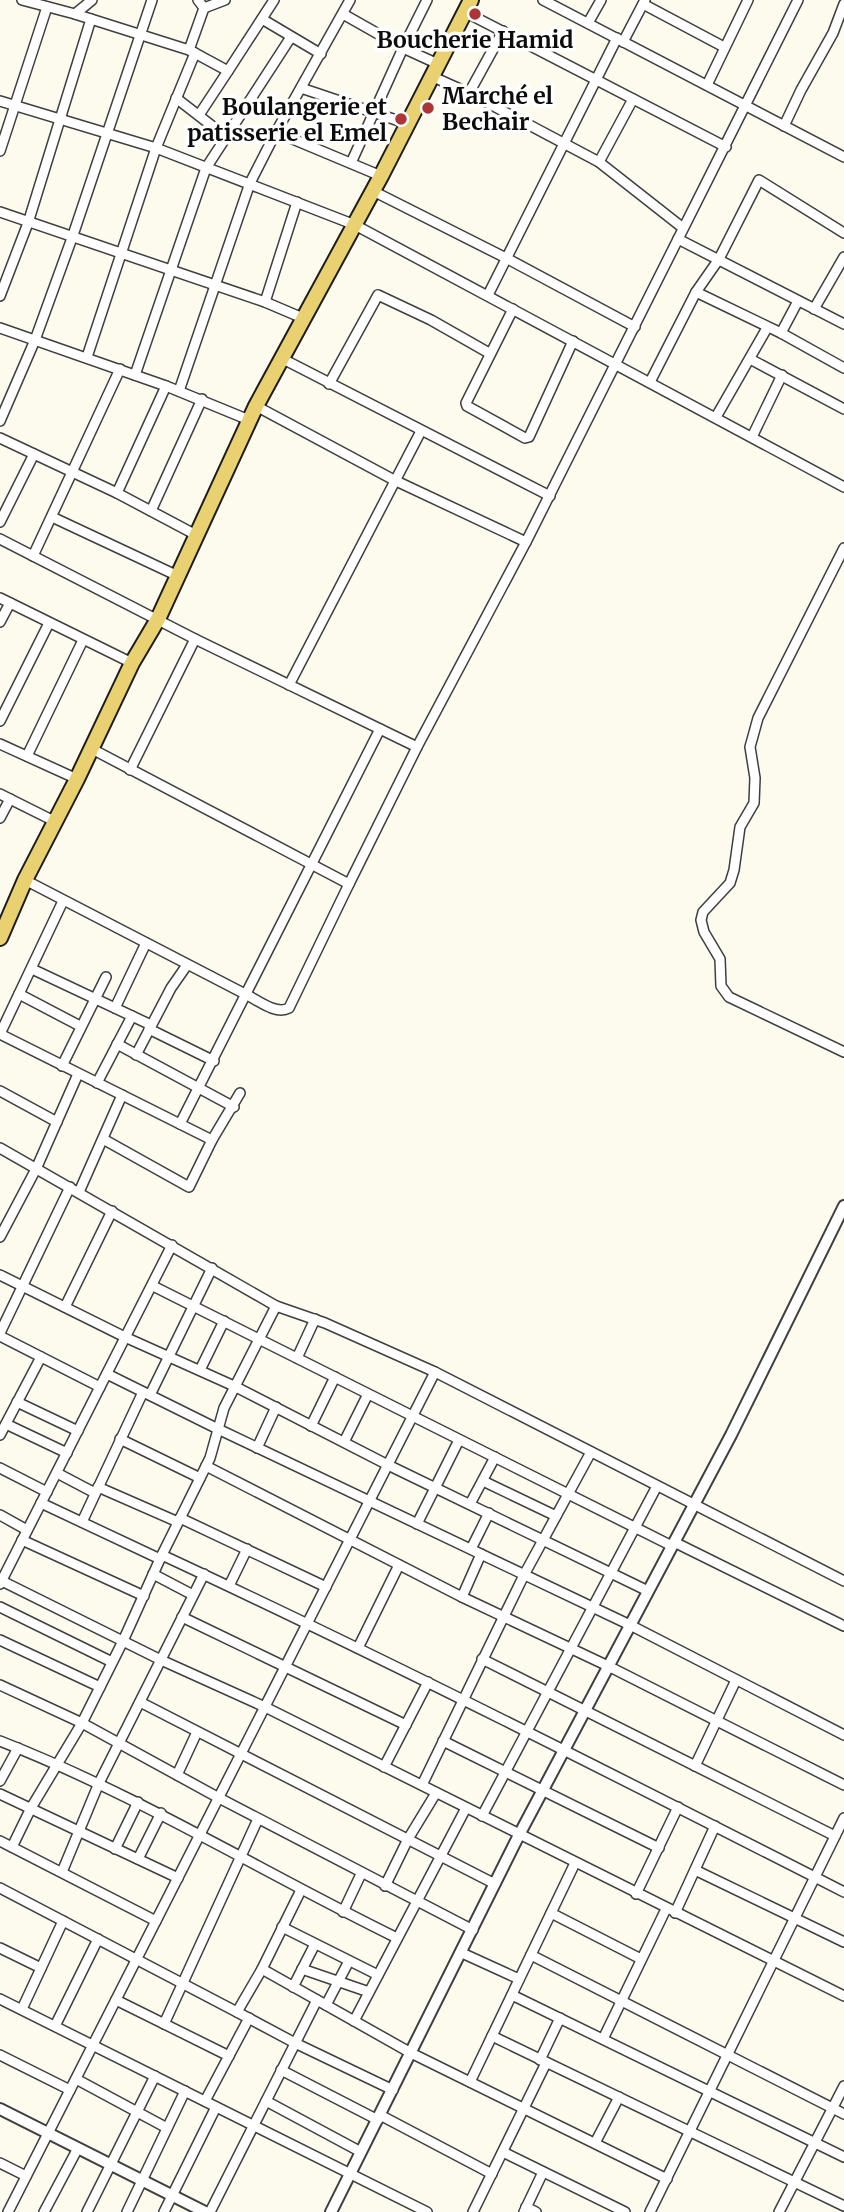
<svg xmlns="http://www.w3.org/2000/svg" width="844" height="2212" font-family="Merriweather,serif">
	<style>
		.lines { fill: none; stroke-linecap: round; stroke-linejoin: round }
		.minor-casing { stroke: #3f3f3f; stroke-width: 12 }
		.tertiary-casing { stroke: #3f3f3f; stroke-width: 14 }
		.primary-casing { stroke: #1d1d1d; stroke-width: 18 }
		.minor { stroke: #fff; stroke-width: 9 }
		.tertiary { stroke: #fff; stroke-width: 10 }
		.primary { stroke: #e9d172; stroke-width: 14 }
		.poi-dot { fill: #ac3535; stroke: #fff; stroke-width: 2.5 }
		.labels { text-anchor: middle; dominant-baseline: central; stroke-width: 7; stroke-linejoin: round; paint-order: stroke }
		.poi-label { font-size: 23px; font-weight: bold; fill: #0c0c0c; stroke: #fff }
	</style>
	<rect width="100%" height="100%" fill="#fdfbee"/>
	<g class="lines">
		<defs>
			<g id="minor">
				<polyline points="22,0 75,14 189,50 204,8"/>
				<polyline points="198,0 204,8 225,0"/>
				<polyline points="543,0 844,157"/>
				<polyline points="643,4 724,47"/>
				<polyline points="465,12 726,147"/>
				<polyline points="75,14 92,0"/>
				<polyline points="343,14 403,48 427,0"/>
				<polyline points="262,19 321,54"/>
				<polyline points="588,23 601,0"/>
				<polyline points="623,42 645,0"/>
				<polyline points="191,51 228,71 274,0"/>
				<polyline points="431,76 469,93 599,162 683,228"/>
				<polyline points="707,85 748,0"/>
				<polyline points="301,88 408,124"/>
				<polyline points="469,93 503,31"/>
				<polyline points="176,98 225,136"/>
				<polyline points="0,101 156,148 195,53"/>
				<polyline points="199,115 228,71"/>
				<polyline points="784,126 801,90 833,33 844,4"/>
				<polyline points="276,132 350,0"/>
				<polyline points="0,151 47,7"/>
				<polyline points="599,162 633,99"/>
				<polyline points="351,163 403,48 438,64"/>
				<polyline points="373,191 506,258 635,327"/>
				<polyline points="0,212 265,302 305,319"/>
				<polyline points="678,239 844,324"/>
				<polyline points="696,292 781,333 844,368"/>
				<polyline points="488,295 617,38"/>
				<polyline points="0,296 28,223 91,19"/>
				<polyline points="265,302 297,202"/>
				<polyline points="513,309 466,403 467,406 525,438 529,437 573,341"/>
				<polyline points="814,309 844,257"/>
				<polyline points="0,328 166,386 249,420"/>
				<polyline points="781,333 798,301"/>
				<polyline points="87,357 156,148 355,225 844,487"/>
				<polyline points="283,359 550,496"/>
				<polyline points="750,359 844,409"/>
				<polyline points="135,375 206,168 291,37"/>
				<polyline points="650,382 696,292 719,259 759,180 844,233"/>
				<polyline points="329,384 378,295 431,320 489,353"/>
				<polyline points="166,386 117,493 198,536"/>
				<polyline points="179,391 250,183 276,132 381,176"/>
				<polyline points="256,406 394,480 526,542 798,0"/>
				<polyline points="716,417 767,328"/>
				<polyline points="0,421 35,340 72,238 152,0"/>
				<polyline points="752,437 782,375"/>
				<polyline points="0,438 117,493"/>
				<polyline points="151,511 202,399"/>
				<polyline points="52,517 178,576"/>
				<polyline points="0,522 34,454"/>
				<polyline points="0,539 195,639 417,747 526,542"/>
				<polyline points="844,548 758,718 750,747 755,778 754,803 740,827 734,870 730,883 703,912 701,920 704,932 720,959 721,986 729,997 844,1052"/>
				<polyline points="33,556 120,369"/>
				<polyline points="0,598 132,663"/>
				<polyline points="0,622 10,603"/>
				<polyline points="289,685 421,431"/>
				<polyline points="0,721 49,623"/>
				<polyline points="0,744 77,779"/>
				<polyline points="92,749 349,884 417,747"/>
				<polyline points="27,756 83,640"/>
				<polyline points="130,770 195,639"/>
				<polyline points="0,794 54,821"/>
				<polyline points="0,818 10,799"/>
				<path d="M25 880 247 995C259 1001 276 1015 289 1008L349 884"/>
				<polyline points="32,969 151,1025"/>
				<polyline points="19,994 80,1026"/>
				<polyline points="115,1008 146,943"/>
				<polyline points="149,1029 214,1061"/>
				<polyline points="0,1034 212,1140"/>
				<polyline points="0,1034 63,901"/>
				<polyline points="117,1044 234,1107"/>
				<polyline points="136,1055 171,988 187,965"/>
				<polyline points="62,1066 106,977"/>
				<polyline points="97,1083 132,1016"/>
				<polyline points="0,1091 57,1122"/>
				<polyline points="180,1124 380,729"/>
				<polyline points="103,1139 189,1187 212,1140 240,1093"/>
				<polyline points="0,1148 276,1306 325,1323 435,1372 844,1581"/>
				<polyline points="79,1192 122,1095"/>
				<polyline points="0,1237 36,1169 78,1074"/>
				<polyline points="0,1275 127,1338 234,1386 388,1465 648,1591"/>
				<polyline points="153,1286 672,1546"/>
				<polyline points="65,1307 112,1211"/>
				<polyline points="0,1333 70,1187"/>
				<polyline points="0,1336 100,1387"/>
				<polyline points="297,1358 315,1319"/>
				<polyline points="200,1370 224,1321"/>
				<polyline points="107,1374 218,1429 630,1625 844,1735"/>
				<polyline points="150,1395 212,1268"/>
				<polyline points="17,1402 78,1431"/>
				<polyline points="6,1424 67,1453"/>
				<polyline points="311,1426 335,1377"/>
				<polyline points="0,1435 41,1357"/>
				<polyline points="120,1439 200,1478"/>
				<polyline points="344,1442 368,1394"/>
				<polyline points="257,1448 276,1407"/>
				<polyline points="206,1466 462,1597 608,1666 844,1785"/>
				<polyline points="0,1468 47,1492"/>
				<polyline points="57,1473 95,1493"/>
				<polyline points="483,1481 556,1516"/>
				<polyline points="98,1487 178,1522"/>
				<polyline points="41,1503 160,1559"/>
				<polyline points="470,1504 495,1457"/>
				<polyline points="0,1515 27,1530"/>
				<polyline points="180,1518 326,1587"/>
				<polyline points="82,1522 143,1392"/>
				<polyline points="417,1524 459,1440"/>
				<polyline points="22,1540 144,1596"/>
				<polyline points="674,1542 844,1626"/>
				<polyline points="471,1549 489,1513"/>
				<path d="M162 1555C392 1662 618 1777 844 1892"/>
				<polyline points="153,1574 193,1595"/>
				<polyline points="0,1580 161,1660 265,1707 844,1996"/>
				<polyline points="0,1584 172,1245"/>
				<polyline points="229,1586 247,1549"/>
				<polyline points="462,1597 481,1554"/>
				<polyline points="0,1607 112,1662"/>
				<polyline points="182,1617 406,1725"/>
				<polyline points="0,1640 100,1687"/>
				<polyline points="358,1648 399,1565"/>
				<polyline points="482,1659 835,1836"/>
				<polyline points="0,1685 82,1723 219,1798 473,1930"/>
				<polyline points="140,1702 495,1884"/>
				<path d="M0 1741C138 1795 264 1873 397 1938"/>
				<polyline points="443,1741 659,1848"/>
				<polyline points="695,1766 736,1680"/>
				<polyline points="384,1767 428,1682"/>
				<polyline points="177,1775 197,1732"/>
				<polyline points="0,1781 18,1748"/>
				<polyline points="422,1785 524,1575 591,1452"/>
				<polyline points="0,1794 178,1878"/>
				<polyline points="482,1816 657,1486"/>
				<polyline points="0,1841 156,1921"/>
				<polyline points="12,1847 31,1808 82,1723 123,1641 160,1559 210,1458 224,1408 276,1306"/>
				<polyline points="115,1849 138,1802"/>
				<polyline points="138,1859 161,1813"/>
				<polyline points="695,1870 844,1942"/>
				<polyline points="62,1872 99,1783 204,1574"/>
				<polyline points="385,1886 408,1839 436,1793"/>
				<polyline points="0,1888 237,2012 262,1969 301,1890"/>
				<polyline points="636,1894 678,1807"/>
				<polyline points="343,1912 361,1874"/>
				<polyline points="551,1913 641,1959"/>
				<polyline points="675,1913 715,1826"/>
				<polyline points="282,1927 378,1975"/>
				<polyline points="0,1948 41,1968"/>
				<polyline points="462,1953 519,1979"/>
				<polyline points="531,1955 844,2114"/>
				<polyline points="262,1969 411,2053 667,2179"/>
				<polyline points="302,1969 369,1992"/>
				<polyline points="293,1987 315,1944"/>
				<polyline points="512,1995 844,2157"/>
				<polyline points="0,1999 427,2212"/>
				<polyline points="116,2000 229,2056"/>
				<polyline points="326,2005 349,1961"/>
				<polyline points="22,2009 63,1921"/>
				<polyline points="237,2012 295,2043 393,2090"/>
				<polyline points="354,2021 466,1808"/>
				<polyline points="164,2024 258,1819"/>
				<polyline points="55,2026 98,1939"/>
				<polyline points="492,2036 844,2206"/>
				<polyline points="603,2039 666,1909"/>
				<polyline points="0,2055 70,2090"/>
				<polyline points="540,2060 560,2018"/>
				<polyline points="281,2070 378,2120"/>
				<polyline points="76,2079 167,2128"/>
				<polyline points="470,2082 575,1863"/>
				<polyline points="205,2101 249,2018"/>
				<polyline points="266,2101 361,2152"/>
				<polyline points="380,2115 492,2174"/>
				<polyline points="595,2143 619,2097"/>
				<polyline points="503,2152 625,2212"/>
				<polyline points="0,2163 26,2176"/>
				<polyline points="526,2207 536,2212"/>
				<polyline points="8,2212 435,1372"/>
				<polyline points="44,2212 78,2148"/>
				<polyline points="87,2212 155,2076"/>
				<polyline points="127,2212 185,2091"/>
				<polyline points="164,2212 216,2107"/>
				<polyline points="210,2212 317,2000"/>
				<polyline points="473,2212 546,2063"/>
				<polyline points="524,2212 543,2172"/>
				<polyline points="650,2212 844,1818"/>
				<polyline points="779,2212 844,2086"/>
			</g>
			<g id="tertiary">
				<polyline points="0,2109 205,2212"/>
				<polyline points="331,2212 519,1835 731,1435 844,1206"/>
			</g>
			<polyline id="primary" points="0,938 25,880 77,779 132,663 158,619 256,406 381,176 471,0"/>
		</defs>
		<use href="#minor" class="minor-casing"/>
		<use href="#tertiary" class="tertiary-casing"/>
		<use href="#primary" class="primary-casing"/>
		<use href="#minor" class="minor"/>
		<use href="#tertiary" class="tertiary"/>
		<use href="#primary" class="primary"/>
	</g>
	<g class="poi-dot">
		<circle cx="475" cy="14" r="7"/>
		<circle cx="428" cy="108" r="7"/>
		<circle cx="401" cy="119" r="7"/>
	</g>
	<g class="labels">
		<g class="poi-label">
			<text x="475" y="39">Boucherie Hamid</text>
			<text x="442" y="95" text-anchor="start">Marché el<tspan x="442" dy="26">Bechair</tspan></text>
			<text x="387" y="106" text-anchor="end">Boulangerie et<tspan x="387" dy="26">patisserie el Emel</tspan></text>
		</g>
	</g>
</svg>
